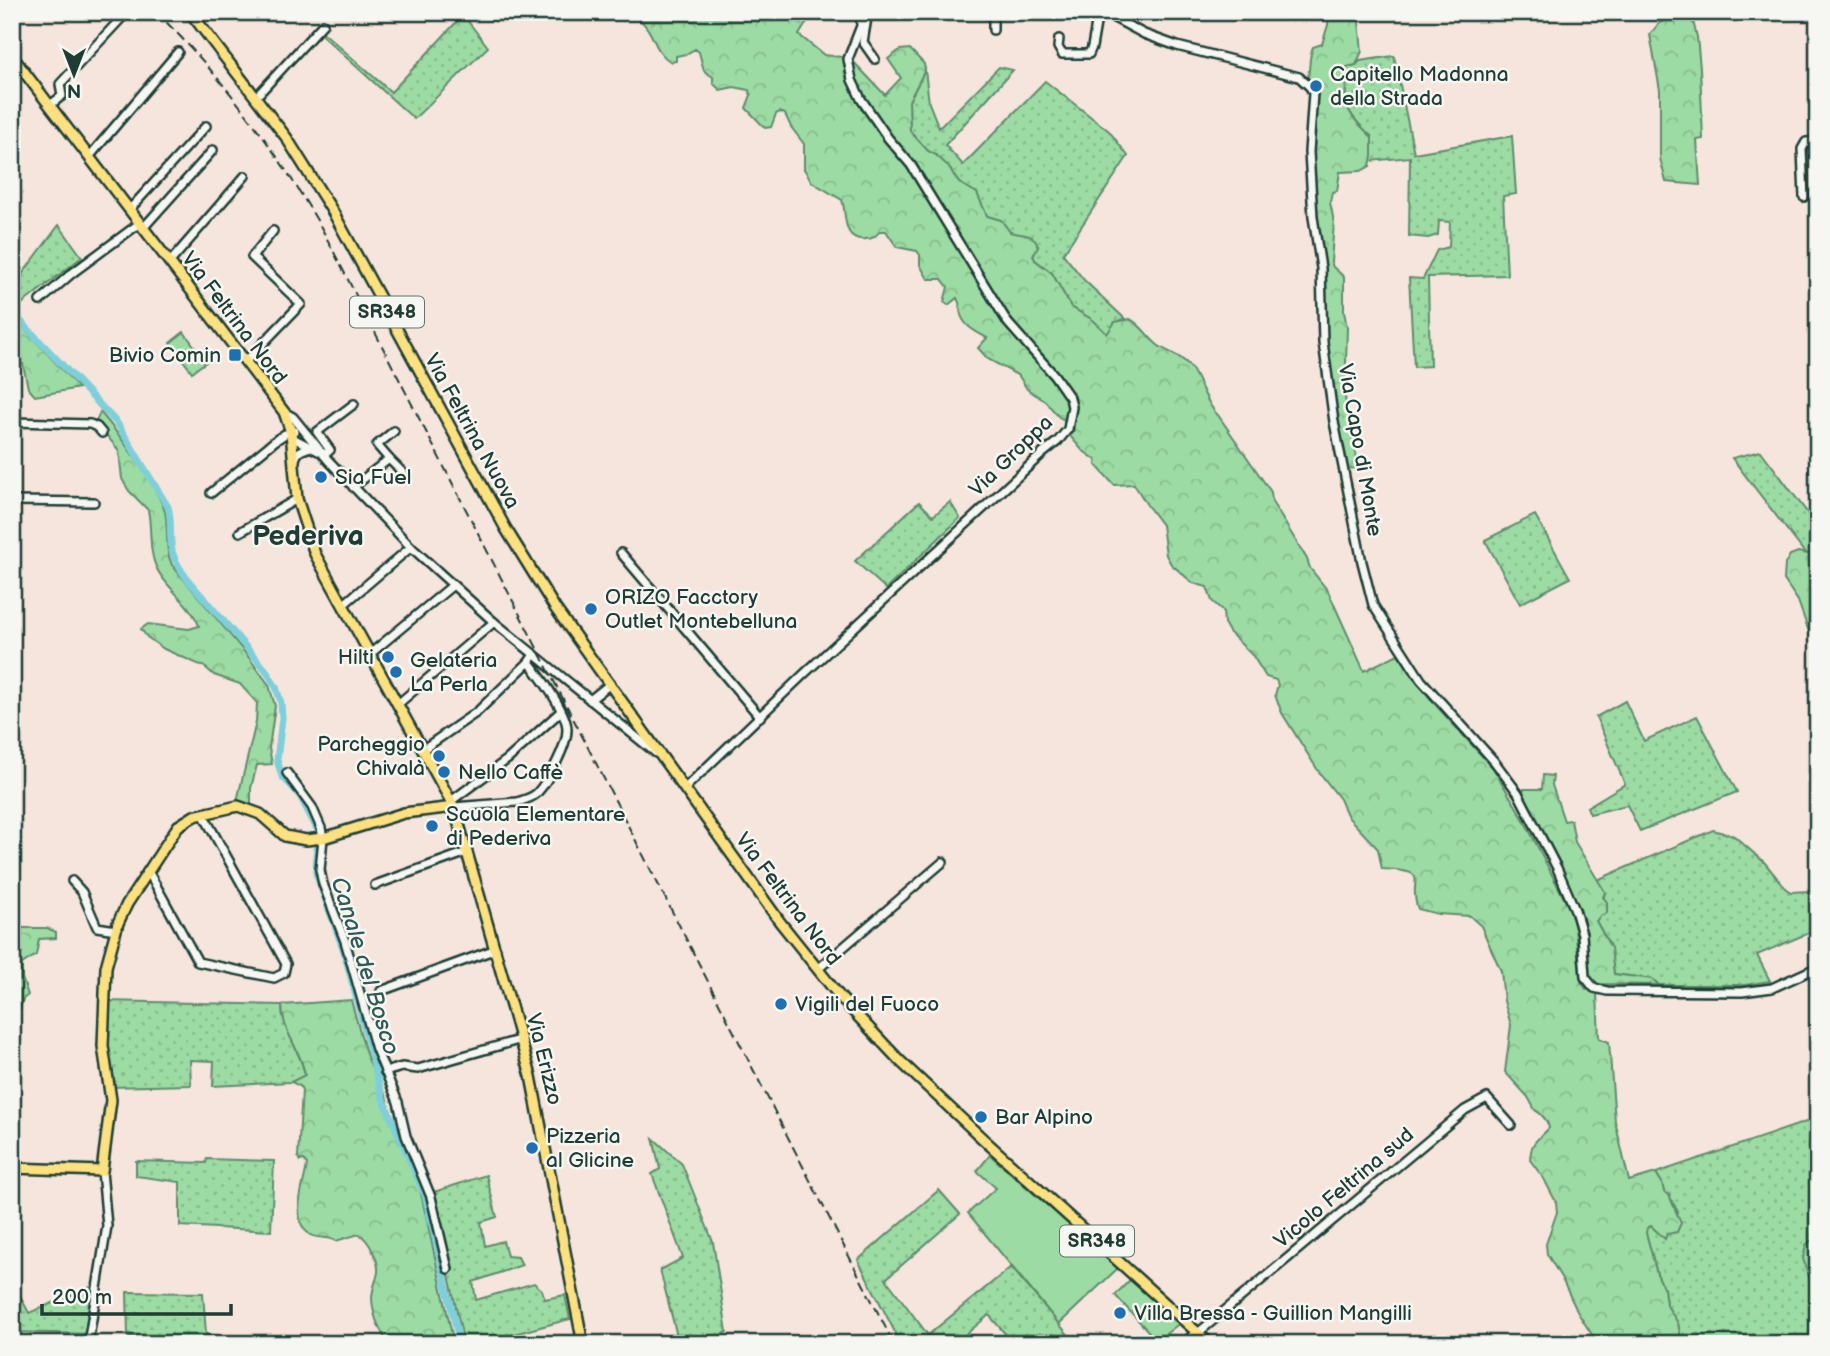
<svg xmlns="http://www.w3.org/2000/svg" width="1830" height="1356" font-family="'Balsamiq Sans',sans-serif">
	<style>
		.grass { fill: url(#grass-dots); stroke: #5e8c6c; stroke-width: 2 }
		.forest { fill: url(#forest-crowns); stroke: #5e8c6c; stroke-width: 2 }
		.green { fill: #9cdba3; stroke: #5e8c6c; stroke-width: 2 }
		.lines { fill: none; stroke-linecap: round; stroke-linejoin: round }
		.canal { stroke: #7fcfda; stroke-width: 7 }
		.minor-casing { stroke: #1f3d34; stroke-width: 12 }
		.major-casing { stroke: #1f3d34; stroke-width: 14 }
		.minor { stroke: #f6f6f2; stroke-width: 7 }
		.major { stroke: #fde080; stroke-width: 9 }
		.rail { stroke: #1f3d34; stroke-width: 2; stroke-dasharray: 10 5; stroke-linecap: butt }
		.poi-dot { fill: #1f6fb2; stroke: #f6f6f2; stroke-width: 2.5 }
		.labels { text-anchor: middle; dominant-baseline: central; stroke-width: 5; stroke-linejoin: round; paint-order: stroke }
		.shield { fill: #f6f6f2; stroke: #60746d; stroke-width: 2 }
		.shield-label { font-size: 19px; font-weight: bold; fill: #1f3d34 }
		.poi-label { font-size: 21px; fill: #1f3d34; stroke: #f6f6f2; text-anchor: start }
		.street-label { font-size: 21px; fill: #1f3d34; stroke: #f6f6f2 }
		.water-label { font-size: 23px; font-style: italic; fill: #325a55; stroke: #f6f6f2 }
		.district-label { font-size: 28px; font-weight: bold; fill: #1f3d34; stroke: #f6f6f2 }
	</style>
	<defs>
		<pattern id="grass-dots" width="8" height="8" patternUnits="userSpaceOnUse" patternTransform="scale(1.75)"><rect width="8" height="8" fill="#9cdba3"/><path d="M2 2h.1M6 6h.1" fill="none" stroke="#86bd8d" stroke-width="1.8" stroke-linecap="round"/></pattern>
		<pattern id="forest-crowns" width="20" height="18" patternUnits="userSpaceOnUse" patternTransform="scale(1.75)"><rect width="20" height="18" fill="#9cdba3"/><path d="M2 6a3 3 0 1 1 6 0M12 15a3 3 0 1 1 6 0" fill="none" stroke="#86bd8d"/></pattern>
	</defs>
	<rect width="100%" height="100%" fill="#f6e5dc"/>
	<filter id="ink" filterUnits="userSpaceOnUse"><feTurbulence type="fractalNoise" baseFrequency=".0143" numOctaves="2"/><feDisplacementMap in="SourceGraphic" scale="14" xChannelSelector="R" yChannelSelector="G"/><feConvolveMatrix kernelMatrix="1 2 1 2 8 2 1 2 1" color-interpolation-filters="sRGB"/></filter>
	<g filter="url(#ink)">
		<g class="grass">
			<polygon points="463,15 488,47 414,119 315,29 317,27 391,92"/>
			<path d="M1394 56 1414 153 1512 136 1516 194 1503 196 1507 275 1428 277 1430 366 1414 367 1409 278 1423 279 1437 250 1449 247 1450 222 1439 221 1438 235 1428 238 1409 236 1410 157 1371 161 1372 137C1362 127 1347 114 1346 100 1345 90 1347 81 1344 71L1347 67 1356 65 1360 61Z"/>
			<polygon points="999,67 1013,70 945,145 963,165 1045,81 1109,131 1128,156 1063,254 1084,280 1125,319 1120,320 1107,334 1093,320 1071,307 1052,273 1035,260 1033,255 1038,246 1010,232 1001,220 987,216 976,193 959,183 936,155 928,151 910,131 909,101 925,70 929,103 939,128"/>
			<polygon points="59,225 82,257 18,307 12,301 12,288"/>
			<polygon points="1761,451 1818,527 1818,561 1813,556 1804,552 1732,458"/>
			<polygon points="919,502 933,516 950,502 960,518 886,589 855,561"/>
			<polygon points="1535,515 1570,578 1520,604 1485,540"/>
			<polygon points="1625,701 1644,741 1697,716 1737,792 1640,831 1627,805 1590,814 1587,807 1625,784 1596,717"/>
			<polygon points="1713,830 1734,836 1765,863 1786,889 1791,892 1809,891 1818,911 1818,929 1757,955 1770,981 1745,985 1659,985 1652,979 1614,974 1609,944 1596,921 1600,916 1605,892 1597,880"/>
			<path d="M105 1001 282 1005C282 1031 301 1050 305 1076L291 1082 213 1086 214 1061 190 1060 191 1085 109 1087Z"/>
			<path d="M1818 1118V1235C1790 1258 1811 1272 1818 1299 1821 1312 1818 1330 1818 1344H1682L1678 1323 1666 1304 1664 1289 1657 1274 1646 1233V1228L1651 1226 1656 1228 1661 1236 1672 1232 1678 1212 1669 1195 1664 1193 1662 1183 1656 1173Z"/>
			<polygon points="653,1138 682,1164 713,1242 727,1332 721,1335 723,1344 679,1344 660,1270 683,1258 652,1174 660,1169"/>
			<polygon points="207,1159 274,1161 271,1231 180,1226 180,1182 136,1176 136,1161 206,1163"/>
			<polygon points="486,1175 497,1217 481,1222 485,1246 503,1241 507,1256 518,1257 522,1265 473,1282 476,1300 534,1283 542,1290 545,1299 565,1295 570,1319 510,1335 511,1344 464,1344 431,1193"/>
			<polygon points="939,1190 960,1214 886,1279 928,1335 1011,1267 1076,1344 1014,1344 989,1315 954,1344 901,1344 858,1260"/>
			<polygon points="12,1281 29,1313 100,1283 90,1334 12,1332"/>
			<polygon points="127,1292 203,1293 206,1334 218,1336 219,1344 144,1344 144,1338 128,1337"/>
		</g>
		<g class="forest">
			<path d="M626 12H811L812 14 799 35 824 55 850 58 885 95 901 78 888 59 900 50 910 49 924 64 925 70 909 101 910 131 928 151 936 155 948 166 959 183 977 193 987 216 1001 220 1010 232C1022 236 1034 232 1038 247L1033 255 1035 260 1052 273 1071 307 1093 320 1107 334 1115 322 1130 319C1142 325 1148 338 1159 346 1170 353 1182 356 1191 368 1200 381 1209 409 1218 415L1271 492 1272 502 1307 559 1310 568 1328 591 1364 671 1398 654 1432 701 1493 768 1523 818 1571 912 1575 929 1581 982 1586 989 1597 993 1599 1038 1609 1042 1615 1121 1629 1181 1656 1173 1662 1183 1664 1192 1669 1195 1681 1223 1677 1232 1667 1234 1665 1239 1651 1226 1647 1228 1646 1233 1657 1274 1664 1289 1666 1304 1678 1323 1682 1344H1598L1578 1313 1562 1279 1547 1254 1546 1244 1557 1212 1556 1202 1544 1179 1530 1160C1531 1139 1538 1141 1549 1128 1548 1121 1541 1113 1535 1110L1528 1097 1505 1072 1511 1025 1504 1001 1501 971 1481 926 1470 916 1438 914 1418 909C1406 878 1435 872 1382 869L1378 849 1348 817 1340 799 1319 772 1282 713 1275 695 1278 685 1276 680 1266 677 1253 656 1229 632 1224 623 1223 611 1212 601 1207 587 1193 583 1171 564 1166 555 1162 525 1147 505 1134 484 1114 485 1096 465V460L1082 450 1070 436 1074 429 1071 424 1059 417 1045 401 1027 389 1019 376 988 359 978 348 987 338C976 332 965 327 961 315 959 308 961 304 957 298L948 305 944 302 948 287 942 279H928L920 265V255L917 251 897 247 886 231H880C876 236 873 239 866 239 841 242 847 213 842 200L812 182 804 169V144L791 127 785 114 780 112 776 114 771 127 765 128 746 108 751 95 749 90 734 87 720 90 713 83V77L704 71 699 52 695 49 686 54 676 56V61L671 62C653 51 655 33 641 21 637 17 631 15 626 12Z"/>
			<path d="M1329 12H1358L1362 51 1356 65 1347 67 1344 71C1347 81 1345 90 1346 100 1347 114 1361 127 1372 137V156L1370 166 1361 171 1340 172 1337 191 1332 192 1330 202 1334 222 1331 262 1333 267 1344 277V312L1347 327 1345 398 1359 468 1343 469 1332 393 1313 208 1311 86 1307 80C1311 69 1308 57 1313 47L1322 44 1328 25Z"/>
			<polygon points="1673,18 1688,19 1693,21 1697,37 1700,68 1703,139 1697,140 1700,185 1666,182 1660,158 1660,90 1650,35 1659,23"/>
			<polygon points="12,315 79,388 35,396 28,388 23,364 12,364"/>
			<path d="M100 412C117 431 159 489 165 512 169 530 164 548 172 565L247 655 269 685 275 706 269 748 272 764 257 765 251 788V804L237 801 256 722 257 703 240 684 214 675 205 667 164 649 147 637 141 629 148 624 189 629 199 626C192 605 166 588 157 569 148 551 152 528 148 510L129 491 122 479 119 451 96 422Z"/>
			<polygon points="1798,552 1813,555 1818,561 1818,642 1808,629 1798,601 1784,580 1785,564 1790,555"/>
			<polygon points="1543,775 1553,776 1552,785 1564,821 1571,820 1575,842 1605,892 1603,897 1607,902 1607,913 1600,916 1596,921 1611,948 1614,974 1652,979 1659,985 1599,984 1590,978 1585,927 1580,909 1521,796 1524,789 1542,789"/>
			<polygon points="12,903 21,928 47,928 56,932 56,938 39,939 36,955 22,964 22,978 28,995 23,999 20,1009 15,1011 12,1005"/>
			<path d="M351 1000 367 1057 386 1096 398 1138 411 1163 420 1189 454 1344H388C379 1327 373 1318 372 1298 372 1288 377 1280 378 1272 379 1260 369 1240 359 1234L336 1241C327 1235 317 1240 309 1234 289 1219 305 1183 307 1164L304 1160 300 1161 298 1157 302 1090 300 1086 291 1082 305 1075C301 1048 282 1034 282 1005Z"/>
			<polygon points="1818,1235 1818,1298 1803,1259 1806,1245"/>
		</g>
		<g class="green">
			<polygon points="184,332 206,362 192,372 170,343"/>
			<polygon points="990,1155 1118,1268 1059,1324 968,1213 996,1188 977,1171"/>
			<polygon points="1132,1278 1181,1322 1157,1341 1115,1295"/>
		</g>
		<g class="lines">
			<path class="canal" d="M12 312 117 423 168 507C173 523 168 539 173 554 176 563 182 572 188 580L265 669 276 687 281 703 282 718 277 760 282 776 299 794 318 831 316 873 344 951 383 1099 425 1195 460 1344"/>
			<defs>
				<g id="minor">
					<polyline points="868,12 863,42 875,59"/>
					<polyline points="1103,12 1144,34 1177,46 1299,77 1310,87 1313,93 1309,152 1313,217 1321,268 1323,342 1334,422 1362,562 1373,605 1421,680 1494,761 1518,793 1557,868 1575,910 1582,934 1585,977 1594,988 1607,991 1742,992 1772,988 1818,967"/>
					<polyline points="993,30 993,12"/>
					<polyline points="1059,39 1058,47 1062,54 1089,54 1092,47 1098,12"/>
					<polyline points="256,97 323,24"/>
					<polyline points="50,105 62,96 60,84 127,12"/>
					<polyline points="89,157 178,52"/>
					<polyline points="1804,197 1802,149 1806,142 1818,141"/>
					<polyline points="130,209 206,126"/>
					<polyline points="144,227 213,150"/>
					<polyline points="170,262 245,176"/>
					<polyline points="40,301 71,274 140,223"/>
					<polyline points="246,361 301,304 252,257 273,231"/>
					<polyline points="284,412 293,417 328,460 411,547 494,622 656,753"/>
					<polyline points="12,422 90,424 97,427 102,433"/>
					<polyline points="291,437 318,451"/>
					<polyline points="324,455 330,450 317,432 354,404"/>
					<polyline points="389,459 407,477"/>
					<path d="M295 461C296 451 302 450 311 447"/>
					<polyline points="353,487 389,459 377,445 394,431"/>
					<polyline points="211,493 276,440 285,434 294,431"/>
					<polyline points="12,501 94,502"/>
					<polyline points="240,532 297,499"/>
					<polyline points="621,553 760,717"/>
					<polyline points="343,605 411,547"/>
					<polyline points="370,654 453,585"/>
					<polyline points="590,700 610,684"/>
					<polyline points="398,704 494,622"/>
					<polyline points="422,750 477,712 529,662"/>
					<polyline points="287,773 312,807 321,828 323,838 320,870 323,884 345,941 376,1049 398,1102 406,1136 431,1197 448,1269"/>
					<polyline points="685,788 804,674 1042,454 1058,441 1068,429 1072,407 1070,398 1054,375 1008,323 911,165 888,138 861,99 852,80 848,59 861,26 861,12"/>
					<polyline points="451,801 508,759 560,712"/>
					<path d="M454 807 517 802C524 800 532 798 537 793 548 781 568 745 567 728 566 711 540 676 529 662L534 654"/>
					<polyline points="148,871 198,962 274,978 284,973 286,964 203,814"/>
					<polyline points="72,881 82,892 97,927 116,930"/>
					<polyline points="375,885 467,852"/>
					<polyline points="818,969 943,862"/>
					<polyline points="381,991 496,949"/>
					<polyline points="385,1072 402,1067 418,1069 522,1039"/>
					<polyline points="1198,1333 1465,1110 1487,1098 1511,1125"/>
					<polyline points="88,1344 107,1226 102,1171"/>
					<polyline points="1184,1344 1197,1331"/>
				</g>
				<g id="major">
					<polyline points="190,12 286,137 333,212 506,529 555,608 780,922 840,997 899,1060 983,1139 1210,1344"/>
					<polyline points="12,56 284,412 291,432 297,499 315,554 454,807 531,1076 583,1344"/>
					<polyline points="12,1168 102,1171 111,1100 103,1046 106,967 118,923 127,904 178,826 194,816 238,806 260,814 285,836 306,840 323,838 404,813 454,807"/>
				</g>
			</defs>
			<use href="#minor" class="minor-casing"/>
			<use href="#major" class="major-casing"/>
			<use href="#minor" class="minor"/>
			<use href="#major" class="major"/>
			<path class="rail" d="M156 12C222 76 276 149 322 229L894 1344"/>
		</g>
	</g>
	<g class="poi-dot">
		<circle cx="1316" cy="86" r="7"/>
		<rect x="228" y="348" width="14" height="14" rx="3.5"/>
		<circle cx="321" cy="477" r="7"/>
		<circle cx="591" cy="609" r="7"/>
		<circle cx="388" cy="657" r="7"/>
		<circle cx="396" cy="672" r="7"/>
		<circle cx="439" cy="756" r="7"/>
		<circle cx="444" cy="772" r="7"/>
		<circle cx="432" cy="826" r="7"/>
		<circle cx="781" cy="1004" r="7"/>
		<circle cx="981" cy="1117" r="7"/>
		<circle cx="532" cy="1148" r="7"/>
		<circle cx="1120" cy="1313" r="7"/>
	</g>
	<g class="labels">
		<g class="shield">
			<rect x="350" y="296.5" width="74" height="31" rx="5"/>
			<rect x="1060" y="1225.5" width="74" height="31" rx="5"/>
		</g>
		<g class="shield-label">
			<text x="387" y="312">SR348</text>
			<text x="1097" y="1241">SR348</text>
		</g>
		<g class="poi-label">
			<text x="1330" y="74">Capitello Madonna<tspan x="1330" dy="24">della Strada</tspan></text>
			<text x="221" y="355" text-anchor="end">Bivio Comin</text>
			<text x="335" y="477">Sia Fuel</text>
			<text x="605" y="597">ORIZO Facctory<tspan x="605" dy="24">Outlet Montebelluna</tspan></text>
			<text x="374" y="657" text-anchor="end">Hilti</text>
			<text x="410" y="660">Gelateria<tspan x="410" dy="24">La Perla</tspan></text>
			<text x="425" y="744" text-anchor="end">Parcheggio<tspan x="425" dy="24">Chivalà</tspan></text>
			<text x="458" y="772">Nello Caffè</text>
			<text x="446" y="814">Scuola Elementare<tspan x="446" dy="24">di Pederiva</tspan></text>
			<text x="795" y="1004">Vigili del Fuoco</text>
			<text x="995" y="1117">Bar Alpino</text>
			<text x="546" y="1136">Pizzeria<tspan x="546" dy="24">al Glicine</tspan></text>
			<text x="1134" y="1313">Villa Bressa - Guillion Mangilli</text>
		</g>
		<g class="street-label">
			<text transform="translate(234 318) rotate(53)">Via Feltrina Nord</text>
			<text transform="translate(472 431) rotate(61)">Via Feltrina Nuova</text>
			<text transform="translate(1360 450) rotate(80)">Via Capo di Monte</text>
			<text transform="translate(1011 456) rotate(-44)">Via Groppa</text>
			<text transform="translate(788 899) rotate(53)">Via Feltrina Nord</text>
			<text transform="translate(544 1059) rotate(76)">Via Erizzo</text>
			<text transform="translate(1344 1188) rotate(-40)">Vicolo Feltrina sud</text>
		</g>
		<g class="water-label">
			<text transform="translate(365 966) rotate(73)">Canale del Bosco</text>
		</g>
		<g class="district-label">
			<text x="308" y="536">Pederiva</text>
		</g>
	</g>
	<rect width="1830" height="1356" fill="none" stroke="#f6f6f2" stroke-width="42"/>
	<rect x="21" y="21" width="1788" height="1314" fill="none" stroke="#1f3d34" stroke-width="2.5" filter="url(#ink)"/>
	<g transform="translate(74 74) rotate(180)" stroke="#f6f6f2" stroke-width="5" paint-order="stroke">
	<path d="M0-5L12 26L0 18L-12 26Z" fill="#1f3d34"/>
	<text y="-10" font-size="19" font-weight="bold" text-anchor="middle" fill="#1f3d34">N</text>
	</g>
	<path d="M42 1304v10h189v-10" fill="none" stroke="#1f3d34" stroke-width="3.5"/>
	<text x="52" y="1304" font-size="21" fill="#1f3d34" stroke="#f6f6f2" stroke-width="5" paint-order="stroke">200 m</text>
</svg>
